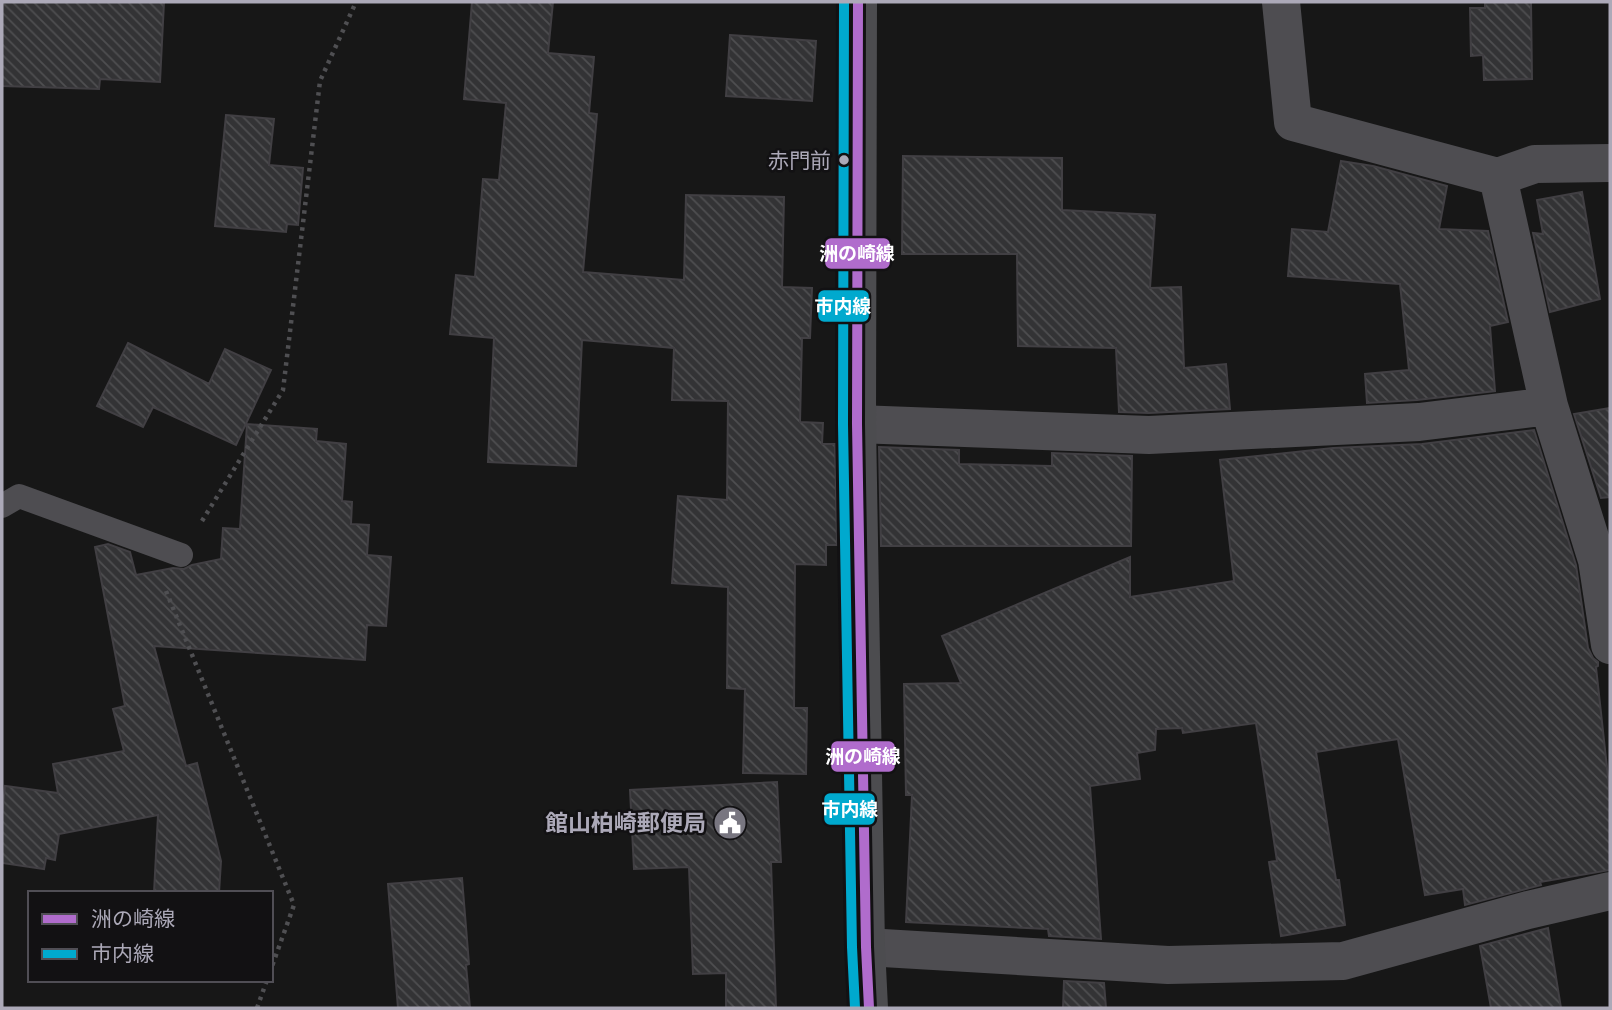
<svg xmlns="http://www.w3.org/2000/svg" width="1612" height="1010" font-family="'Open Sans','Noto Sans JP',sans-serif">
	<defs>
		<pattern id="building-back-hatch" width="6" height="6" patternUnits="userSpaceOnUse" patternTransform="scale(1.75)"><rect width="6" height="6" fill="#333335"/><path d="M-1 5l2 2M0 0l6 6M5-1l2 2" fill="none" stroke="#4e4e50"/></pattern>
	</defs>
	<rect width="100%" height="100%" fill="#171717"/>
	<path fill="url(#building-back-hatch)" stroke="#413f43" stroke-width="2" d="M2 2H164L160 82 100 79 99 89 2 86Z
		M472 2H553L548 53 594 57 589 113 597 114 583 272 684 280 686 195 784 197 782 287 812 288 810 338H802L800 422 823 423 822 444H835L837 545H826V565L795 564 794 708H807L806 774 743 773 745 689 727 688 728 587 672 583 678 496 727 500 728 401 672 400 674 348 582 340 576 466 488 462 494 338 450 334 456 275 475 277 483 179 499 180 506 103 464 99Z
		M1485 2H1531L1532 79 1484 80 1483 55 1471 56 1470 8H1485Z
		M730 35 816 41 812 101 726 96Z
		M226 115 274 119 269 165 303 168 298 225 287 224 286 232 215 226Z
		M903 156 1062 158V210L1155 215 1150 288 1181 287 1184 368 1226 364 1230 409 1149 413 1119 412 1116 348 1018 346 1017 254H902Z
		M1341 161 1373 166 1447 186 1439 229 1488 231 1508 322 1490 326 1495 391 1417 400 1367 403 1365 374 1409 370 1400 284 1288 276 1292 229 1328 232Z
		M1582 192 1600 299 1550 312 1533 233 1543 234 1537 200Z
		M128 343 209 384 225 349 271 370 236 445 153 407 143 427 97 406Z
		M1610 408V497L1601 498 1574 414Z
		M247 424 317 429 316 441 346 444 342 501 352 502 351 524 369 525 367 555 391 557 386 626 367 625 365 660 154 646 186 766 197 763 221 861 219 893H154L158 815 59 834 55 860 46 858 44 869 2 863V815L5 786 58 793 53 764 124 751 113 709 125 706 95 547 108 544 130 552 136 575 173 568 184 569 192 565 221 559 223 528 240 529Z
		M1534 430 1576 565 1588 648 1593 658 1598 662V666L1596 667 1610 795V870L1540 882 1541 885 1465 905 1463 889 1425 895 1398 739 1316 752 1336 880H1339L1345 925 1281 936 1269 862 1277 861 1256 723 1183 733 1182 728 1156 729 1155 750 1137 753 1140 779 1090 786 1101 939 1049 936 1048 929 906 922 912 795H906L904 684 961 683 942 636 1130 557V597L1234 581 1220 460 1333 448 1422 444Z
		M879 447 959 450V464L1052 466V453L1132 456 1131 546H881Z
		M777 782 781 862H771L776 1008H726V973L693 974 689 867 634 869 630 790Z
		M462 878 469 964 466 965 470 1008H398L388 884Z
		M1548 928 1561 1008H1491L1480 946Z
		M1064 981 1104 983 1106 1008H1063Z"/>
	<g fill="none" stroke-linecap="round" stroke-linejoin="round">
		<path stroke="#4f4f52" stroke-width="4.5" stroke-dasharray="3.5 5" stroke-linecap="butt" d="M202 521 283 390 320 81 356 2
			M166 591 294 905 271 969
			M257 1008 267 980"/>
		<path stroke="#4e4d51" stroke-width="24" d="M2 506 19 496 181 555"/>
		<path stroke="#4e4d51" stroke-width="38" d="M1281 2 1293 122 1498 177 1535 164 1610 163
			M1498 177 1549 406 1597 560 1610 645
			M857 424 1149 435 1419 422 1549 406
			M866 947 1168 965 1343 961 1528 910 1610 891"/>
		<path stroke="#4c4c4f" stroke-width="38" d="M858 2 857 424 866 947 869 1008"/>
		<defs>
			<path id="bus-1" d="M858 2 857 424 866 947 869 1008"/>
			<path id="bus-2" d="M844 2 843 424 852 947 855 1008"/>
		</defs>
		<use href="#bus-1" stroke="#121113" stroke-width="16"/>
		<use href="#bus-2" stroke="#121113" stroke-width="16"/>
		<use href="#bus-1" stroke="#b06ccc" stroke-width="10"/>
		<use href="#bus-2" stroke="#00a9ce" stroke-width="10"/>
	</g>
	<defs>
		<symbol id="civic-disc" viewBox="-11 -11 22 22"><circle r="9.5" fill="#787680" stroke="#121113"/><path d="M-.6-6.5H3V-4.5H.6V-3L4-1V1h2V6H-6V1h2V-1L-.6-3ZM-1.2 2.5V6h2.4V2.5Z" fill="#fff"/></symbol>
	</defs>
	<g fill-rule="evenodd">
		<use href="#civic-disc" x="711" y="804" width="38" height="38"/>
	</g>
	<circle fill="#aca9b8" stroke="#121113" stroke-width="2.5" cx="844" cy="160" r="6"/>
	<g text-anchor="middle" stroke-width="5" stroke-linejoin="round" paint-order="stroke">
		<g font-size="21" fill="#aca9b8" stroke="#121113" text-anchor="end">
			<text x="831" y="168">赤門前</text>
		</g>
		<g font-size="23" font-weight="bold" fill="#aca9b8" stroke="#121113" text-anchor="end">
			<text x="706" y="831">館山柏崎郵便局</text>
		</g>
	</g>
	<g stroke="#121113" stroke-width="2.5">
		<rect x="824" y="237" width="67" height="33" rx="7" fill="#b06ccc"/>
		<rect x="817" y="289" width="53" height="34" rx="7" fill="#00a9ce"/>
		<rect x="830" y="740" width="66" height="33" rx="7" fill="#b06ccc"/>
		<rect x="823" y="792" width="53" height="34" rx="7" fill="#00a9ce"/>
	</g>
	<g font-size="19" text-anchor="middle" font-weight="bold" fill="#fff">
		<text x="857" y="260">洲の崎線</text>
		<text x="843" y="313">市内線</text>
		<text x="863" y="763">洲の崎線</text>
		<text x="850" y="816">市内線</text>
	</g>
	<rect width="1612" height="1010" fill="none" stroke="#aca9b8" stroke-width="7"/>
	<rect x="28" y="891" width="245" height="91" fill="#121113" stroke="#504e55" stroke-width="2"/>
	<rect x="42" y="914" width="35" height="10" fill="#b06ccc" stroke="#504e55" stroke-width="2"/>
	<text x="91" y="926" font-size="21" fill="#aca9b8">洲の崎線</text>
	<rect x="42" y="949" width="35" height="10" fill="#00a9ce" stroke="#504e55" stroke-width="2"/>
	<text x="91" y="961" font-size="21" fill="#aca9b8">市内線</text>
</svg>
